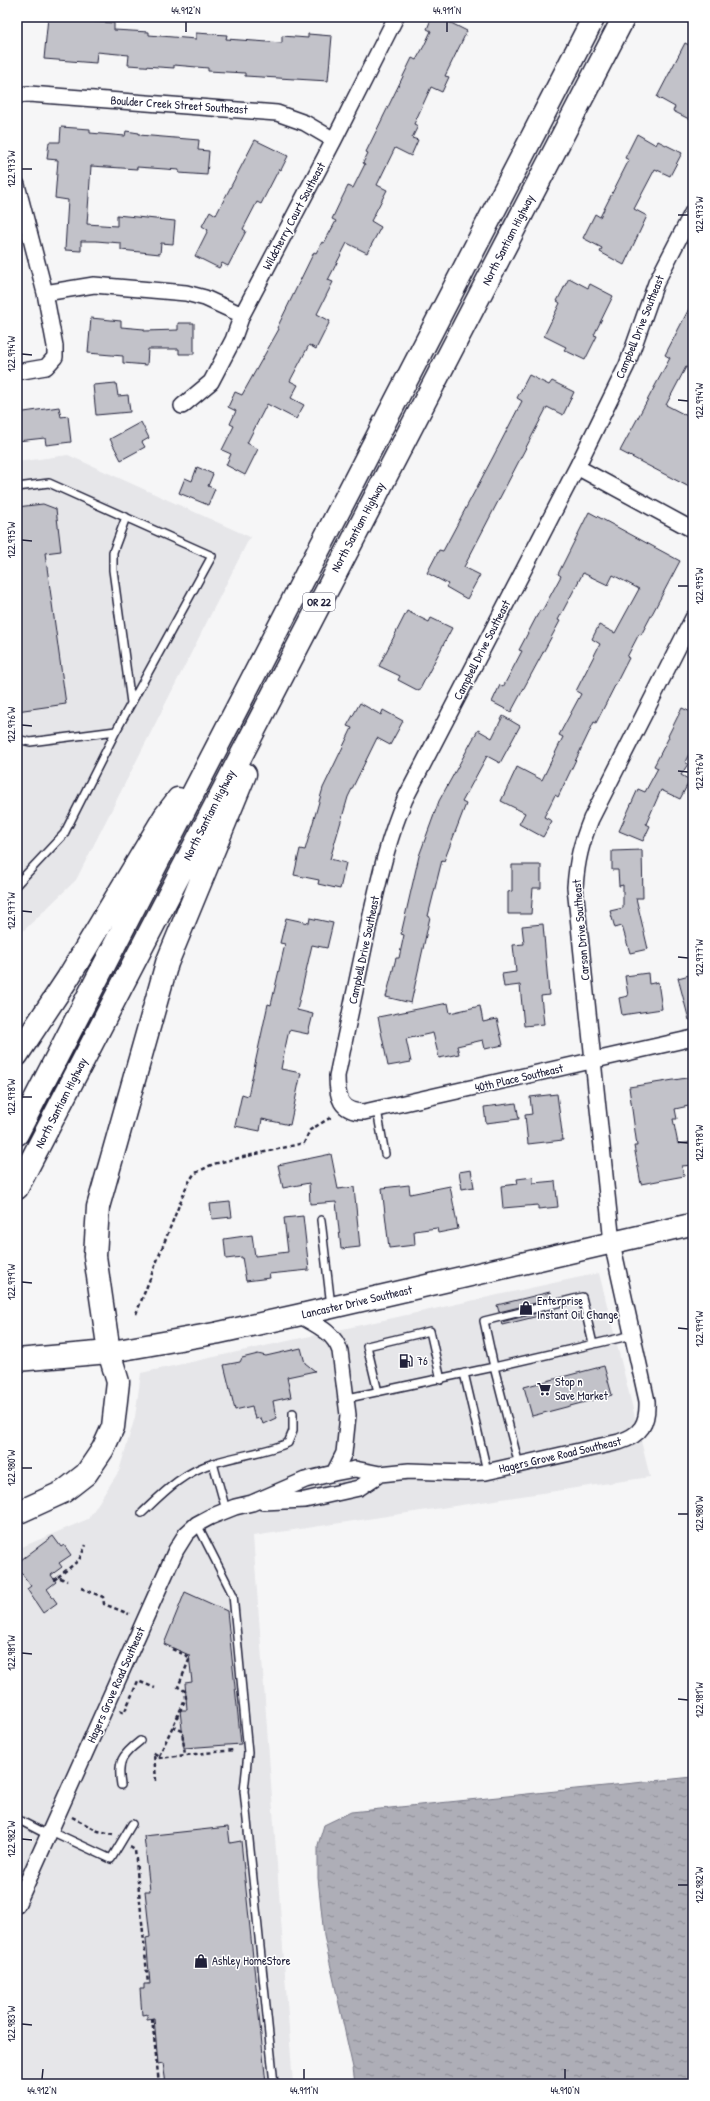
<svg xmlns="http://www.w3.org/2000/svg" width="710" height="2101" font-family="'Patrick Hand',sans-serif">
	<defs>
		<pattern id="water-ripples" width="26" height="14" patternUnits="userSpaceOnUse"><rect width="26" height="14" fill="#aeaeb7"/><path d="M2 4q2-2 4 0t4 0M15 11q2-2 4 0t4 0" fill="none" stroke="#8d8d96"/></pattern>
	</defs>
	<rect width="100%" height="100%" fill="#f6f6f7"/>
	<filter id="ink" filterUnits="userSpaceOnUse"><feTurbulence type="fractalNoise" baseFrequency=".025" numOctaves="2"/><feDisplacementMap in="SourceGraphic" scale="8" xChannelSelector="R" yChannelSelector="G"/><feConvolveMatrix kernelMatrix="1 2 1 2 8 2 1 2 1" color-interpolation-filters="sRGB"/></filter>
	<g filter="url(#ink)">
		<path fill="#e6e6e9" d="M68 455 250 537 76 880 17 937V462Z
			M599 1273 650 1477 253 1536 293 2084H17V1549L88 1519 119 1471 135 1417 141 1373Z"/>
		<path fill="url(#water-ripples)" stroke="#767685" d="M693 1777V2084H355L353 2068 324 1936 318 1878V1845L324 1825 351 1812Z"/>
		<path fill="#c2c2c9" stroke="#22223b" d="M48 17H71V20L114 23V30L149 32V35L196 39V33L227 35 226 39 282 43V36L308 38V34L332 36 328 81 245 76V73L208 71V68L174 65V68L128 65 129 55 97 52 96 63 44 59Z
			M432 17H452L449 22 467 31 445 76 449 77 442 92 431 87 414 124 418 126 412 138 418 140 411 156 395 148 377 185 387 190 371 221 381 227 367 253 347 243 328 280 333 282 317 314 330 321 316 349 309 345 290 381 298 385 291 398 304 405 296 419 267 404 247 443 258 449 245 475 226 465 231 454 222 450 234 426 230 424 236 411 228 407 235 392 242 395 279 329 277 328 314 252 316 253 322 242 324 243 336 221 332 219 341 200 348 186 353 188 365 164 363 163 368 153 366 152 412 58 416 60 424 46 431 31 427 29Z
			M685 43 693 47V121L673 111 675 107 657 97Z
			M61 127 90 129V133L125 136 126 131 139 133V135L199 140 198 150 209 151 207 175 179 173V170L137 167V169L91 166 87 224 117 226V215L175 221 173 244 161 243 160 254 121 250V243L96 241H81V251L65 250 68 200 55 198 58 160 47 159 49 142H60Z
			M637 134 656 145 658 141 682 153 670 176 655 169 634 209 647 216 624 265 600 252 602 248 583 238 595 214 600 217 629 160 625 158Z
			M255 140 288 156 281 170 279 169 261 204 257 202 243 229 246 231 228 266 222 263 219 268 195 256 208 230 202 226 210 211 216 215Z
			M569 278 588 288 590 284 613 296 594 335 597 336 585 360 564 350 566 347 544 336 560 303 557 301Z
			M693 301V370L686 367 666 405 693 419V489L620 451 670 358 665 355Z
			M91 318 121 321V327L144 329V331L178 330V323H194V354H179V349H148L147 365 123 363V356L88 353Z
			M529 375 549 385 552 381 574 392 563 415 547 407 464 567 480 575 467 599 446 587 448 584 427 573 439 550 443 551 493 457 522 401 517 398Z
			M116 383 118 396 128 395 130 412 96 415 93 385Z
			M59 407 61 417 68 416 71 442 46 445 45 438 17 441V413Z
			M141 422 149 438 142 442 145 447 121 460 110 439Z
			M197 467 213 474 208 486 215 489 208 505 179 493 185 478 192 481Z
			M43 504 56 509 61 551 45 553 66 704 17 711V507Z
			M589 512 680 561 641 635 639 634 627 657 629 658 596 723 594 722 558 797 555 795 544 817 552 821 543 837 519 824 525 813 501 801 517 767 542 780 563 737 559 735 581 694 576 691 600 644 592 639 599 625 615 633 639 589 613 575 608 585 583 573 558 620 560 621 511 712 492 702 500 685 503 687 522 651 519 650 540 610 542 611 561 576 558 574Z
			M407 611 429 622 431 618 452 628 419 691 398 680 400 676 379 666Z
			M360 703 381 715 383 710 403 721 390 745 377 738 348 797 330 859 346 863 340 889 318 884 319 880 294 875 300 849 305 850 323 788 352 728 347 726Z
			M682 708 693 713V746L685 762 688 764 681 775 690 780 680 799 661 790 646 824 650 826 643 841 619 831 638 789 645 792 658 768 654 766 669 737 668 736Z
			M503 716 520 726 500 763 487 756 462 802 466 804 444 861 442 860 428 916 430 917 411 1003 386 997 396 958H399L404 935 401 934 419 856 439 801 478 730 492 738Z
			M642 850 643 898H636L648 949 630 953 622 926 615 928 610 911 623 908V885L619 886 618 870H612V851Z
			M512 865H541V888H533L531 914H508V892L512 891Z
			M286 918 309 923 310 918 333 923 327 948 312 945 297 1010 313 1014 308 1034 289 1030 284 1053 281 1069 301 1073 290 1125 262 1119 260 1131 235 1126 242 1094 248 1096 268 1004 271 1005 285 944 280 943Z
			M543 924 549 995 541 996 544 1024 524 1026 520 985 504 987 502 974 516 972 513 945 524 944 522 926Z
			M648 973 649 984 658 982 662 1009 622 1015 619 998 628 996 625 976Z
			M693 974V1019L689 1020 678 978Z
			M448 1003 450 1013 480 1006 483 1022 497 1019 503 1045 485 1049 483 1040 457 1046 459 1054 439 1058 433 1033 406 1039 411 1062 388 1066 378 1017Z
			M693 1077V1105L675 1109 677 1119H673L678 1144 693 1142V1165L682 1166 684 1176 641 1184 634 1146H637L629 1087Z
			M557 1094 563 1140 528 1144 525 1115 532 1114 530 1097Z
			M516 1103 519 1119 486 1123 484 1107Z
			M331 1154 338 1189 354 1187 360 1247 341 1249 336 1202 310 1204 309 1183 283 1188 278 1165Z
			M471 1170 474 1187 462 1189 459 1172Z
			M533 1177V1183L555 1181 558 1207 538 1209V1205L503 1208 501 1186 518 1184 517 1179Z
			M409 1185 410 1194 450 1186 458 1229 438 1233 437 1228 414 1231 415 1245 389 1248 382 1188Z
			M230 1202 232 1217 212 1219 210 1204Z
			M303 1216 309 1270 269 1274 270 1278 246 1281 242 1257 226 1259 224 1239 252 1235 255 1256 288 1252 284 1218Z
			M550 1292 552 1299 499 1312 497 1305Z
			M554 1309 555 1312 502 1325 501 1322Z
			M301 1348 305 1363 315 1371 287 1377 291 1397 273 1401 276 1418 263 1424 261 1418 255 1419 252 1406 235 1410 224 1365 240 1362 242 1358 258 1354 266 1356Z
			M604 1366 612 1395 532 1416 524 1387Z
			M53 1536 61 1547 64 1545 71 1555 59 1563 62 1567 51 1575 56 1582 47 1589 57 1603 43 1613 27 1589 31 1586 17 1567V1563Z
			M185 1592 227 1611 241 1744 184 1748 180 1710H187L185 1683 192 1682 189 1655 164 1644Z
			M228 1827 230 1843 241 1841 266 2084H166L163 2063 158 2064 154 2018 147 2019V2014L142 2015 140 1989H144V1984H150L146 1938 150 1937 145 1891H150L144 1836Z"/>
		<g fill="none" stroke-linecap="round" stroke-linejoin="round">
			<defs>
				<path id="lane" d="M17 487 49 483 212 556 116 731 64 834 17 884
					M126 517 113 552V570L131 703
					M17 739 30 742 116 731
					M377 1110 385 1154
					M321 1220 331 1306
					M464 1373 487 1471
					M378 1392 367 1346 430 1331 441 1380
					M348 1398 494 1367 484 1321 582 1297 593 1344
					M213 1463 226 1510
					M519 1465 494 1367 633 1335
					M142 1513C164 1492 183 1472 214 1463 239 1455 264 1453 288 1443L293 1431V1413
					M197 1524 233 1595 248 1753 244 1791 274 2084
					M121 1785C117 1761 122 1755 140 1741
					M17 1819 48 1835
					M51 1831 111 1859 132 1824"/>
				<path id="street" d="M17 95 29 94 277 113 305 123 334 140
					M17 185 45 293 55 346V357L46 367 17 372
					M693 211 656 283 627 365 577 467 405 799C387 841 379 880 369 924 358 975 348 1026 337 1076 337 1097 340 1112 364 1112L693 1038
					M45 293 94 285 186 293 205 298 242 315
					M182 406 211 382 233 340 242 315 334 140 396 17
					M577 467 693 530
					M299 1315C316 1325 334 1332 340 1351L348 1415 344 1453 334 1473
					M263 1502 305 1500 359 1488 380 1474
					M17 1905 176 1550 186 1534 197 1524 210 1517 235 1507 252 1503 305 1480 334 1473 355 1469 380 1474 409 1471 465 1473 486 1472 619 1442C641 1435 648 1424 647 1401L612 1243 575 887C577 860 581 844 591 819L693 618"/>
				<path id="secondary" d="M109 1352 217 1333 299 1315 693 1224"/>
				<path id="primary" d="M17 1360 109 1352"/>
				<path id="highway" d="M17 1055 68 978 165 816 178 799
					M17 1134 594 17
					M17 1188 624 17
					M17 1513 63 1492 86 1474 103 1449 113 1427 118 1382 109 1352 95 1256 98 1207 167 963 245 774"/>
			</defs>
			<use href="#lane" stroke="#22223b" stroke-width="10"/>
			<use href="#street" stroke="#22223b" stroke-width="18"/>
			<use href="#secondary" stroke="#22223b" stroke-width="24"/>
			<use href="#primary" stroke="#22223b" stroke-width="25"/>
			<use href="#highway" stroke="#22223b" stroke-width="25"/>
			<path stroke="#22223b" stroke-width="2.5" stroke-dasharray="4 3" stroke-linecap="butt" d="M136 1314 187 1185 194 1174 213 1164 304 1143 310 1130 333 1116
				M58 1577 79 1560 86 1545
				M54 1580 58 1577 67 1581
				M81 1588 103 1597 104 1604 129 1614
				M172 1649 189 1657V1660L178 1687 185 1691 186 1698 158 1758 234 1750
				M120 1711 124 1713 138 1681 155 1688
				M173 1726 182 1731 185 1755
				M156 1781 154 1753 159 1756
				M72 1817 98 1831 113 1834
				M130 1847 135 1850 148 1984
				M152 2018 159 2084"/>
			<use href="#lane" stroke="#fff" stroke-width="7"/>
			<use href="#street" stroke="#fff" stroke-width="15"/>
			<use href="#secondary" stroke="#fff" stroke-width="21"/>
			<use href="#primary" stroke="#fff" stroke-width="22"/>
			<use href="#highway" stroke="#fff" stroke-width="22"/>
		</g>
	</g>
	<path fill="none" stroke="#22223b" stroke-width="1.5" d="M186 32V22M447 32V22M22 169H32M678 215H688M22 354 32 355M678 400 688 401M22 540 32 541M678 586H688M22 725 32 726M678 771 688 772M22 911 32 912M678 957 688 958M22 1097H32M678 1142 688 1143M22 1282 32 1283M678 1328 688 1329M22 1468H32M678 1514H688M22 1653 32 1654M678 1699 688 1700M22 1839 32 1840M678 1885H688M22 2024 32 2025M42 2079 43 2069M304 2079V2069M565 2079V2069"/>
	<defs>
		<symbol id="shop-bare" viewBox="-9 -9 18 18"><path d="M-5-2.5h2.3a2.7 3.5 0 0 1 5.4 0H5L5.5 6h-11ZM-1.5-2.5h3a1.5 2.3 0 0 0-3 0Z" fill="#22223b" stroke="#fff" stroke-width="2.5" paint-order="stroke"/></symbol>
		<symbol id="fuel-bare" viewBox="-9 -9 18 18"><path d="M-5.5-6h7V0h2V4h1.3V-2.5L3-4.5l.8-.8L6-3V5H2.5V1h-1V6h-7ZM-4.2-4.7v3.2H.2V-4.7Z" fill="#22223b" stroke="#fff" stroke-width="2.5" paint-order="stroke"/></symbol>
		<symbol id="supermarket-bare" viewBox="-9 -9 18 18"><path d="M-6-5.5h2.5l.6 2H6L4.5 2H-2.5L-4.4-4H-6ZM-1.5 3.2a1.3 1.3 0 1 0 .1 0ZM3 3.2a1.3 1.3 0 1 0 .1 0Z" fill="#22223b" stroke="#fff" stroke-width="2.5" paint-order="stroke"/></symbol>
	</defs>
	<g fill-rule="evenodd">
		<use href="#shop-bare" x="516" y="1298" width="20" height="20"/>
		<use href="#fuel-bare" x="396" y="1351" width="20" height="20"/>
		<use href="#supermarket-bare" x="534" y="1379" width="20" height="20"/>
		<use href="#shop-bare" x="191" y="1951" width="20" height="20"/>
	</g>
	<g text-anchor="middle" stroke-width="3" stroke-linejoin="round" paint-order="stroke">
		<rect fill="#fff" stroke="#646476" stroke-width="1" x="303" y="593" width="32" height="18" rx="3"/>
		<g font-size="11" font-weight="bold" fill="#22223b">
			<text x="319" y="606">OR 22</text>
		</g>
		<g font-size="12" fill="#22223b" stroke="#fff">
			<text transform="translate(179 105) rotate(4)" y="4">Boulder Creek Street Southeast</text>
			<text transform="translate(294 216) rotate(-62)" y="4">Wildcherry Court Southeast</text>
			<text transform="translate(508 240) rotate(-63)" y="4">North Santiam Highway</text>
			<text transform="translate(640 327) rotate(-68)" y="4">Campbell Drive Southeast</text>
			<text transform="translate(358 527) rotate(-62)" y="4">North Santiam Highway</text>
			<text transform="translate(482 650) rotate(-63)" y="4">Campbell Drive Southeast</text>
			<text transform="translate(209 815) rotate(-63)" y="4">North Santiam Highway</text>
			<text transform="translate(581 930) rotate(-95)" y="4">Carson Drive Southeast</text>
			<text transform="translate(364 950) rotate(-78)" y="4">Campbell Drive Southeast</text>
			<text transform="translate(519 1078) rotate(-13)" y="4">40th Place Southeast</text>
			<text transform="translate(61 1103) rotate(-63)" y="4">North Santiam Highway</text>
			<text transform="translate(357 1302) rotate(-13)" y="4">Lancaster Drive Southeast</text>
			<text transform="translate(560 1455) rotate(-13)" y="4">Hagers Grove Road Southeast</text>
			<text transform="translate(116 1685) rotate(-66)" y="4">Hagers Grove Road Southeast</text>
		</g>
		<g font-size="12" fill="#22223b" stroke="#fff" text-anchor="start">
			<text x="537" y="1305">Enterprise<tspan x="537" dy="14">Instant Oil Change</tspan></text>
			<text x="417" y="1365">76</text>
			<text x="555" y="1386">Stop n<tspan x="555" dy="14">Save Market</tspan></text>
			<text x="212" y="1965">Ashley HomeStore</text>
		</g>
	</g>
	<rect width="710" height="2101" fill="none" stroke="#fff" stroke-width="44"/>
	<rect x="22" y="22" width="666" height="2057" fill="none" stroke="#22223b" stroke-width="1.5"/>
	<g font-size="10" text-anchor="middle" fill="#22223b">
		<text x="186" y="14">44.912°N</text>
		<text x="447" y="14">44.911°N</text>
		<text transform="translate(11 169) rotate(-90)" y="4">122.973°W</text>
		<text transform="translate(699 215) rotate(-90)" y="4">122.973°W</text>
		<text transform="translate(11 354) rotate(-90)" y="4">122.974°W</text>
		<text transform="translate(699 401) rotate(-90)" y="4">122.974°W</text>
		<text transform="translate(11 540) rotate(-90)" y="4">122.975°W</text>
		<text transform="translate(699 586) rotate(-90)" y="4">122.975°W</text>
		<text transform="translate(11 725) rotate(-90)" y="4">122.976°W</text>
		<text transform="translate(699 772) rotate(-90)" y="4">122.976°W</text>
		<text transform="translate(11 911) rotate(-90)" y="4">122.977°W</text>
		<text transform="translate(699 958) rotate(-90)" y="4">122.977°W</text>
		<text transform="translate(11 1097) rotate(-90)" y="4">122.978°W</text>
		<text transform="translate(699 1143) rotate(-90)" y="4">122.978°W</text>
		<text transform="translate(11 1282) rotate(-90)" y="4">122.979°W</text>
		<text transform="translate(699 1329) rotate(-90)" y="4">122.979°W</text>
		<text transform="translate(11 1468) rotate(-90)" y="4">122.980°W</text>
		<text transform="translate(699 1514) rotate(-90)" y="4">122.980°W</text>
		<text transform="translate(11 1653) rotate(-90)" y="4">122.981°W</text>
		<text transform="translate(699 1700) rotate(-90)" y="4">122.981°W</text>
		<text transform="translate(11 1839) rotate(-90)" y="4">122.982°W</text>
		<text transform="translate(699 1885) rotate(-90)" y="4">122.982°W</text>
		<text transform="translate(11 2024) rotate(-90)" y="4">122.983°W</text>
		<text x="42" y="2094">44.912°N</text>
		<text x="304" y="2094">44.911°N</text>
		<text x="565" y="2094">44.910°N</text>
	</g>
</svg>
